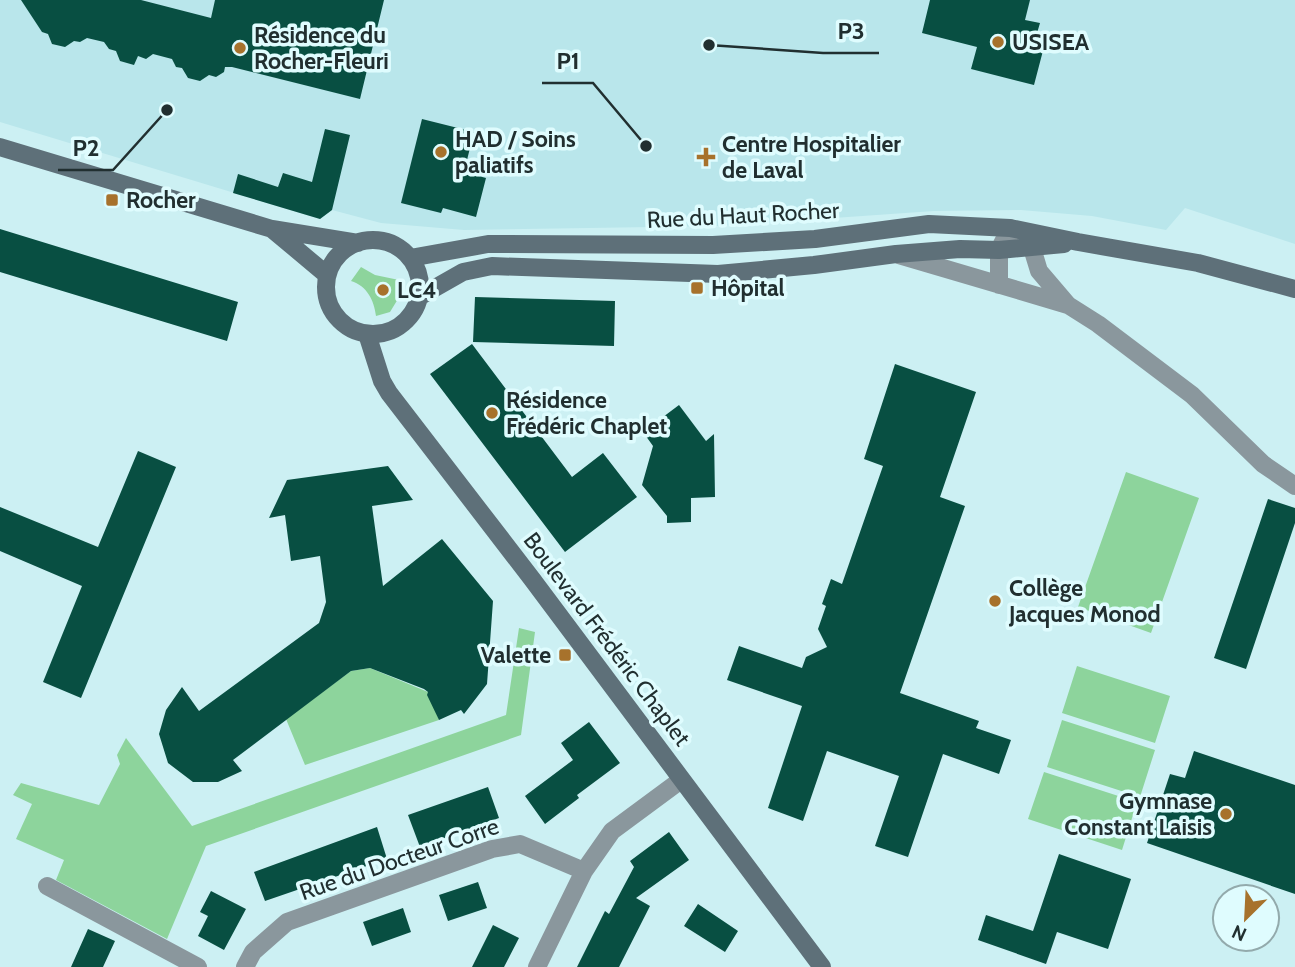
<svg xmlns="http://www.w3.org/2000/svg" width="1295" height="967" font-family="Cabin,sans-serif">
	<rect width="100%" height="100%" fill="#ccf0f3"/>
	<path fill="#b9e6eb" d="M0 0H1295V244L1185 208 1166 230 1092 216 1021 210 934 211 717 226 464 230 381 223 332 210 320 219 0 122Z"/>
	<path fill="#8dd49c" d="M361 267 375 275 399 280 401 294 390 312 376 316C374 300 367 286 351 281Z
		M1126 472 1199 498 1151 633 1078 607Z
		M519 628 535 632 521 735 206 846 167 939 56 880 64 860 16 839 32 804 13 795 21 783 99 805 120 764 117 755 126 738 192 826 506 715Z
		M1077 666 1170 696 1155 743 1062 713Z
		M370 668 428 692 439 720 305 765 286 719 351 671Z
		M1062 720 1155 750 1140 797 1047 767Z
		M1044 772 1137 802 1122 850 1028 819Z"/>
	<path fill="#084f42" d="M21 0H141L211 18 215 0H384L360 99 232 67H225L224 72 216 77 209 75 200 81 188 78 182 68 176 67 172 59 153 54 146 59 138 56 134 65 120 61 116 51 109 49 104 42 87 38 80 42 74 41 65 47 52 44 48 34 42 32Z
		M930 0H1030L1025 20 1040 23 1035 40 1045 43 1034 85 971 69 977 47 922 33Z
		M422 119 474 132 464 172 486 178 476 217 443 208 441 213 401 203Z
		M325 129 350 135 332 210 320 219 233 193 238 174 278 187 283 173 312 182Z
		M0 229 238 302 227 341 0 272Z
		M475 297 615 301 614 346 473 342Z
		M472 344 572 477 603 453 637 497 565 552 430 374Z
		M895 364 976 392 940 497 965 506 900 693 979 721 976 728 1011 740 999 774 943 754 908 857 875 846 899 776 827 751 803 821 768 808 802 706 727 680 739 646 802 668 806 657 827 647 818 629 826 606 822 604 831 579 842 584 883 466 864 459Z
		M679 405 706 441 714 434 715 497 691 498V522L667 523V516L642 485 653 446 643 432Z
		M138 451 176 467 81 698 43 682 82 586 0 551V507L98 547Z
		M388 466 413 500 372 506 383 586 442 539 493 601 487 684 464 714 461 710 439 720 427 695 428 692 424 689 370 668 351 671 233 760 242 771 218 782H193L168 763 159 734 166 710 182 687 199 711 319 623 326 602 320 556 291 561 285 515 269 518 287 480Z
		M1268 499 1295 508V523L1246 669 1214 658Z
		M589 722 620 763 577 795 579 798 545 824 525 796 573 760 561 743Z
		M1194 751 1295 785V894L1147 843 1170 774 1185 778Z
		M488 787 499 818 420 847 408 815Z
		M377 827 387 859 265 901 254 872Z
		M669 832 689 860 636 898 650 906 619 967H577L605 911 609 914 634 867 630 861Z
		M1059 854 1131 879 1108 949 1057 932 1046 964 978 940 986 915 1033 931Z
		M478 882 487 908 448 921 439 895Z
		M211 891 246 909 224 950 198 936 208 916 200 912Z
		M698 904 738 931 725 952 684 926Z
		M403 908 411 932 372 946 363 922Z
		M493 925 519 938 504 967H472Z
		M88 929 115 941 103 967H71Z"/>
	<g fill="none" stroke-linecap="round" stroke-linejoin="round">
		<path stroke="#8a979d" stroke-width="18" d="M899 255 1068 305 1098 324 1192 395 1263 464 1295 486
			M999 285V250L1010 228 1032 248 1039 271 1068 305
			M47 886 198 967
			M245 967 253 952 287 922 492 849 520 844 584 871
			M537 967 584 871 612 831 681 780"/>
		<path stroke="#5e7079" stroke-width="18" d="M0 147 272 229 358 243
			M272 229 327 275
			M326 287a47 47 0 1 1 94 0a47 47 0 1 1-94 0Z
			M410 258 488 244 713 245 815 239 929 224 1010 228 1078 242 1198 263 1295 289
			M419 297 463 272 492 266 718 274 814 265 896 254 960 249 999 250 1064 244
			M367 334 382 381 389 393 532 579 822 967"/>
	</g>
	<g fill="#a7722c" stroke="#dffcfe" stroke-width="2.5">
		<circle cx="998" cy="42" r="7"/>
		<circle cx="240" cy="48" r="7"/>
		<circle cx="441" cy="152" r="7"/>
		<path d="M702.5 146.5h7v7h7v7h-7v7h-7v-7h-7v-7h7z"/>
		<rect x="105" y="193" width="14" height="14" rx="3.5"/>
		<rect x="690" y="281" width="14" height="14" rx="3.5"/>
		<circle cx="383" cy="290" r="7"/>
		<circle cx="492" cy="413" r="7"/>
		<circle cx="995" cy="601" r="7"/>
		<rect x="558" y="648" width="14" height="14" rx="3.5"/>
		<circle cx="1226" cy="814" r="7"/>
	</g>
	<g text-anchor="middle" stroke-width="7" stroke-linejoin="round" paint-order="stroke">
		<g font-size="23" font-weight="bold" fill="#212f30" stroke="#dffcfe" text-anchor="start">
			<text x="254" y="43">Résidence du<tspan x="254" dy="26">Rocher-Fleuri</tspan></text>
			<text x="1012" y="50">USISEA</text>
			<text x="455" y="147">HAD / Soins<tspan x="455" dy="26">paliatifs</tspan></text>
			<text x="722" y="152">Centre Hospitalier<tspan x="722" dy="26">de Laval</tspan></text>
			<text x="126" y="208">Rocher</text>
			<text x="711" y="296">Hôpital</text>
			<text x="397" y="298">LC4</text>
			<text x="506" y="408">Résidence<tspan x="506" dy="26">Frédéric Chaplet</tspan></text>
			<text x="1009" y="596">Collège<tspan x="1009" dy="26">Jacques Monod</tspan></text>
			<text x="551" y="663" text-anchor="end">Valette</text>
			<text x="1212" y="809" text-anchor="end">Gymnase<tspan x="1212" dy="26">Constant Laisis</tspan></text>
		</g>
		<g font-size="23" fill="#212f30" stroke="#dffcfe">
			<text transform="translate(743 215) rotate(-3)" y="8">Rue du Haut Rocher</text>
			<text transform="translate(607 639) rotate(53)" y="8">Boulevard Frédéric Chaplet</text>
			<text transform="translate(399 859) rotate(-19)" y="8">Rue du Docteur Corre</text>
		</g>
	</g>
	<path fill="none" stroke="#212f30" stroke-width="2.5" d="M709 45L823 53H879M646 146L593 83H542M167 110L113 170H58"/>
	<g fill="#212f30" stroke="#dffcfe" stroke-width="2.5">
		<circle cx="709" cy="45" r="7"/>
		<circle cx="646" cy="146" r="7"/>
		<circle cx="167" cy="110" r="7"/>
	</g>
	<g font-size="24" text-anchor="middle" font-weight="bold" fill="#212f30" stroke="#dffcfe" stroke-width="7" stroke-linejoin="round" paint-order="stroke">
		<text x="851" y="39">P3</text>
		<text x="568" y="69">P1</text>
		<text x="86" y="156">P2</text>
	</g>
	<g transform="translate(1246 918) rotate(204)"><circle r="33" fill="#dffcfe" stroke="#93aaac" stroke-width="2"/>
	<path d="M0-5L12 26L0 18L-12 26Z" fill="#a7722c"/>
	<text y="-10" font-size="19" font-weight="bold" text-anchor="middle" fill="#212f30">N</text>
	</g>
</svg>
